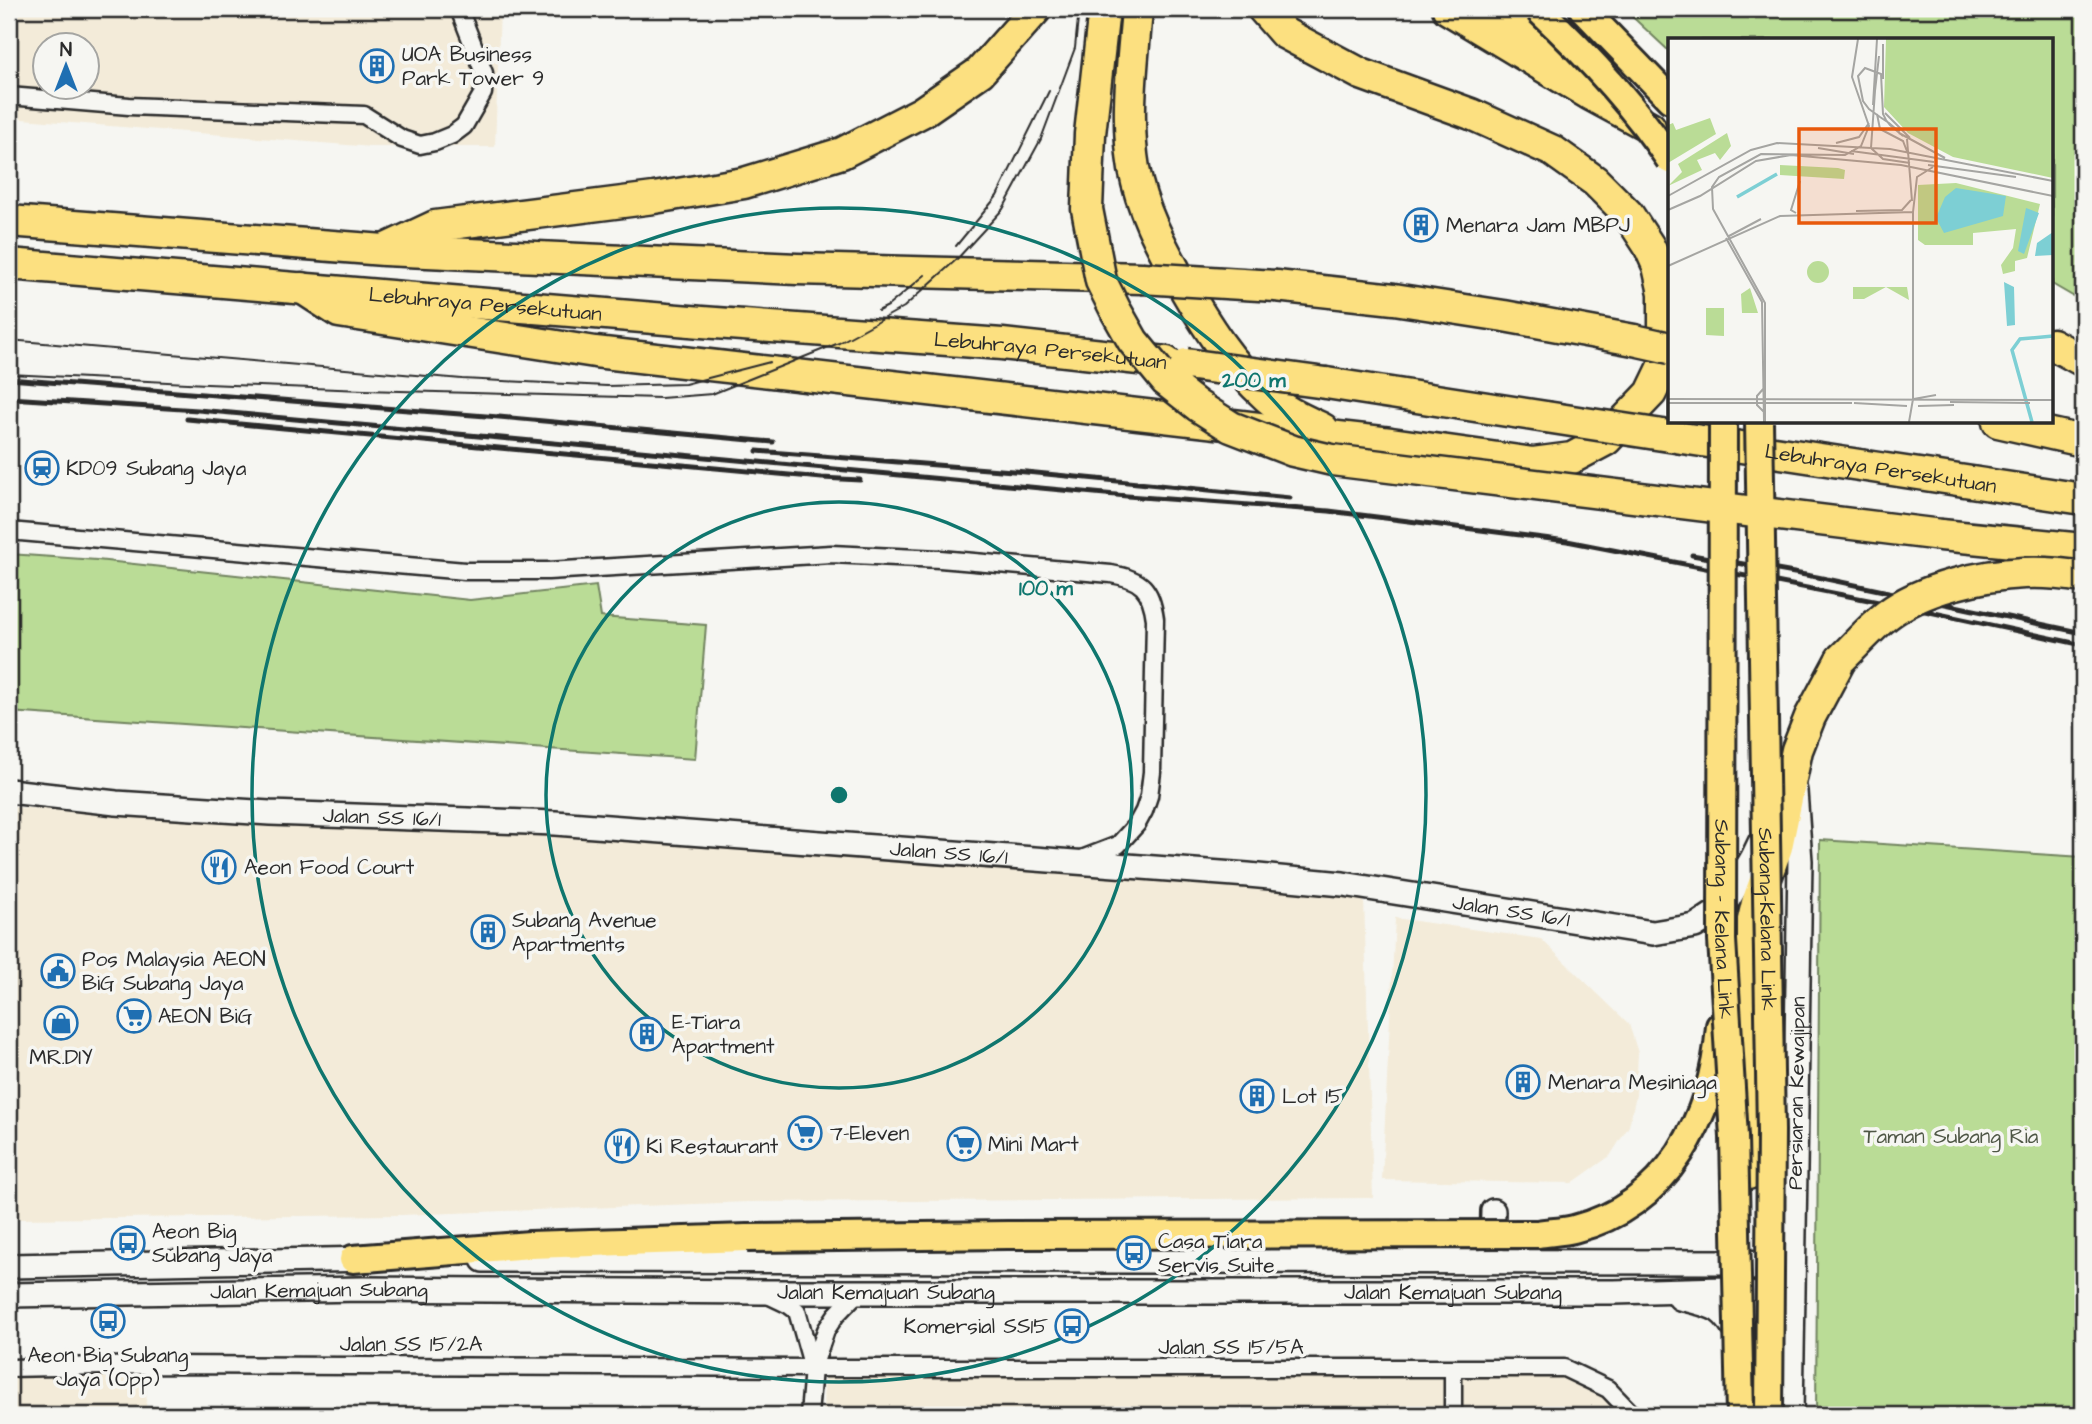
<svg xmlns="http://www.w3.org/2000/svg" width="2092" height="1424" font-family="'Architects Daughter',sans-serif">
	<rect width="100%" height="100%" fill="#f6f6f2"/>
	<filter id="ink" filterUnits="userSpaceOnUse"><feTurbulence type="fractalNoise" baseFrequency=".0143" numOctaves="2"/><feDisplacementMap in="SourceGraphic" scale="14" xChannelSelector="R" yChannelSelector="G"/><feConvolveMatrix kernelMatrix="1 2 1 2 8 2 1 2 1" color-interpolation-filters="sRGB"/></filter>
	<g filter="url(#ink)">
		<path fill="#f3ebd9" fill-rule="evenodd" d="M9 9H500L495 147H372L9 118ZM46 46H88V88H46Z
			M13 807 313 826 663 841 1319 892 1364 898 1373 1198 748 1202 401 1215 9 1219V808Z
			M1395 918 1541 939 1629 1024 1638 1053 1636 1095 1629 1126 1610 1156 1572 1183 1382 1180Z
			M147 1370 146 1415H9V1374Z
			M1564 1374 1604 1394 1625 1415H823L824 1376Z"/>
		<path fill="#badc96" stroke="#728460" stroke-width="2" d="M1624 9H2083V302L2052 284V40H1670V52Z
			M9 554 97 560 470 600 596 586 601 617 706 625 695 759 9 712Z
			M1820 840 2083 857V1415H1816Z"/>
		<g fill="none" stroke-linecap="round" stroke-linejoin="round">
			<defs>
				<path id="street" d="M9 96 129 106 364 115 402 139 420 145 435 142 452 135 464 126 483 93 484 73 459 9
					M9 531 465 571H548L831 554 940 559 1111 574C1142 579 1151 589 1155 619L1152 772 1149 796 1144 811 1137 824 1118 845 1079 860
					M768 1295 789 1305 797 1311 813 1368
					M9 1368 151 1365 813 1368H1564L1608 1389 1633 1415
					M1453 1369V1415
					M809 1415 813 1368 826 1330 836 1315 859 1291"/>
				<g id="secondary">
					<path id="s1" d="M9 791 116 803 270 813 555 823 1248 875 1343 884 1653 933 1695 926 1724 907 1753 857 1766 830"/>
					<path d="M1492 1250 1493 1211"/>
					<path d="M483 1260 1750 1262C1774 1276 1782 1304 1792 1329"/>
					<path d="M9 1266 372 1259"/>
					<path id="s2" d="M9 1295 364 1289 762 1292H1614L1723 1289 1734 1287 1746 1269"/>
					<path d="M1680 1298C1714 1306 1723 1306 1740 1339"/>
					<path id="s3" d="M1791 1415 1800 861 1795 791"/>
				</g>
				<path id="primary" d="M1583 9 1670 99
					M1537 1234C1549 1232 1562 1232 1574 1229 1669 1205 1713 1117 1720 1026
					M353 1259 530 1245 747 1238"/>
				<g id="highway">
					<path d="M1137 9C1133 62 1125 115 1134 169 1142 211 1161 245 1181 282 1205 324 1230 364 1267 397 1283 411 1304 420 1323 429"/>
					<path d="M1448 9 1589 94 1650 127"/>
					<path d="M1495 9 1531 32 1565 68"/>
					<path d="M9 221 384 250 797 269 1142 278"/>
					<path d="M388 248 435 226 654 198 744 183 842 153 922 112 980 72 1036 9"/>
					<path id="s4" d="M9 264 702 322 1002 344 1166 362"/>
					<path d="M1276 286 1394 299 1504 316 1634 340"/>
					<path d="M302 288 339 312 595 352 1391 443 1533 463 1572 458 1606 440 1651 393 1664 366V293L1658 266 1649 246 1628 214 1595 181 1553 151 1471 114 1361 74 1284 33 1263 9"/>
					<path d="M2052 344 2083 361"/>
					<path d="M1326 383 1546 417"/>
					<path d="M1998 422 2083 441"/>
					<path id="s5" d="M1682 438 2083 499"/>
					<path d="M1941 535 2083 549"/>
					<path d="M1748 1174 1746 950 1757 903 1777 847 1797 750 1810 717 1841 659"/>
				</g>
			</defs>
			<use href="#street" stroke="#2b2b2b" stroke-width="21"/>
			<use href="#secondary" stroke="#2b2b2b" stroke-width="28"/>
			<use href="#primary" stroke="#2b2b2b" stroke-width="32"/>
			<use href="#highway" stroke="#2b2b2b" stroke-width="35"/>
			<use href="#street" stroke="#f6f6f2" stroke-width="16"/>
			<use href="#secondary" stroke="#f6f6f2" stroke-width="23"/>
			<use href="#primary" stroke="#fce080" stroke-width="26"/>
			<use href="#highway" stroke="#fce080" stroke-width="30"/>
			<path stroke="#2b2b2b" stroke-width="2" d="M956 246 997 196 1049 91
				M878 311 888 306 925 275
				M9 340 462 379 607 386 685 384 770 362
				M9 374 207 384 364 390 661 398 712 394 839 343 904 307 957 259 1003 209 1041 139 1075 48 1079 9"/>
			<path stroke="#2b2b2b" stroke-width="5" d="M9 379 499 417 773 442
				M9 398 198 410 1127 496 1329 511 1567 541 1925 611 2083 645
				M187 419 822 478 860 480
				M757 451 1026 472 1290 498
				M1692 555 1817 577 2083 633"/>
			<defs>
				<g id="primary-bridge">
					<path d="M1538 9C1587 55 1633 104 1670 160"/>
					<path id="s6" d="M1723 422 1722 940 1734 1137 1740 1415"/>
					<path id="s7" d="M1759 422 1771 1131 1769 1415"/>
					<path d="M747 1238 1007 1235 1537 1234"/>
				</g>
				<path id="highway-bridge" d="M1104 9 1090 134 1087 209 1101 281 1116 311 1133 341 1166 381 1198 406 1231 427 1293 451 1332 460 1941 535
					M1142 278 1276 286
					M1634 340 1670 348
					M1186 364 1326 383
					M1546 417 1682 438
					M1841 659C1856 645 1871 627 1887 615 1922 588 1982 575 2024 573 2044 572 2064 574 2083 577"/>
			</defs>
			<use href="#primary-bridge" stroke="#2b2b2b" stroke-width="32" stroke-linecap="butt"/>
			<use href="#highway-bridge" stroke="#2b2b2b" stroke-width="35" stroke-linecap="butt"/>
			<use href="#primary-bridge" stroke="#fce080" stroke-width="26"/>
			<use href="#highway-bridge" stroke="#fce080" stroke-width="30"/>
		</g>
	</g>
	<g fill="none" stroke="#0f766e" stroke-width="3.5">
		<circle cx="839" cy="795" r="293"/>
		<circle cx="839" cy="795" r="587"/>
	</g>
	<defs>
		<symbol id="building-ring" viewBox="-11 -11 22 22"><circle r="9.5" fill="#f6f6f2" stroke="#1f6fb2" stroke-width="1.5"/><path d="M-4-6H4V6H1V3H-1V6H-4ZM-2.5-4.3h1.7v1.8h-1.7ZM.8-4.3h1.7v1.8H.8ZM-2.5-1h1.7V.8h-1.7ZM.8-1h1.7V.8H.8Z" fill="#1f6fb2"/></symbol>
		<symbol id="station-ring" viewBox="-11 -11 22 22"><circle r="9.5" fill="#f6f6f2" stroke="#1f6fb2" stroke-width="1.5"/><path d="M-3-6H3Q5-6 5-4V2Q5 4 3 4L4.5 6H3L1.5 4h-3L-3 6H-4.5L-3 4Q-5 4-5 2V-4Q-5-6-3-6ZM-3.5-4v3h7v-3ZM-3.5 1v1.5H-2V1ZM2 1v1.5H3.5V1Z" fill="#1f6fb2"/></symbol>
		<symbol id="restaurant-ring" viewBox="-11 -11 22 22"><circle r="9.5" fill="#f6f6f2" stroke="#1f6fb2" stroke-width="1.5"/><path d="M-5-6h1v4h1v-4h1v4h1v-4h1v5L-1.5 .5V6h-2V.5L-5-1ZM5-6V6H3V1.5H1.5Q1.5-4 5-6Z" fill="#1f6fb2"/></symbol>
		<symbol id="civic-ring" viewBox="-11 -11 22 22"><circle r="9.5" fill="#f6f6f2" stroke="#1f6fb2" stroke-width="1.5"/><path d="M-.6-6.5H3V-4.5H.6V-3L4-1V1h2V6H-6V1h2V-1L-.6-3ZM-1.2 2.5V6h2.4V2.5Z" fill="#1f6fb2"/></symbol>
		<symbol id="supermarket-ring" viewBox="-11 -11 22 22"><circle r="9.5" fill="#f6f6f2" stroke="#1f6fb2" stroke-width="1.5"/><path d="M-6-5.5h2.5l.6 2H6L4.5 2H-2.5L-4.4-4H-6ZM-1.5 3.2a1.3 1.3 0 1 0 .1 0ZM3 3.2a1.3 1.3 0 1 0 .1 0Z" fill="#1f6fb2"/></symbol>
		<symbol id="shop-ring" viewBox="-11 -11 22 22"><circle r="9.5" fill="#f6f6f2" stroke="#1f6fb2" stroke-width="1.5"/><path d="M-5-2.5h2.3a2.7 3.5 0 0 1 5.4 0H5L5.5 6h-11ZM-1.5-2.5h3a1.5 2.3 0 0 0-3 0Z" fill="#1f6fb2"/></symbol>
		<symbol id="bus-ring" viewBox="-11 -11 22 22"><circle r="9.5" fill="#f6f6f2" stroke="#1f6fb2" stroke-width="1.5"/><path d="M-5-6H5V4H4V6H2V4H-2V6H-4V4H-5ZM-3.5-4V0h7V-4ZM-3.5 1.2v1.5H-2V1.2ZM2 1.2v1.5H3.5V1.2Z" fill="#1f6fb2"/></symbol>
	</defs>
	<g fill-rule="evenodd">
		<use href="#building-ring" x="358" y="47" width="38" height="38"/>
		<use href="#building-ring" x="1402" y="206" width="38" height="38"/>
		<use href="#station-ring" x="23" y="449" width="38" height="38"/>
		<use href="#restaurant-ring" x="200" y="848" width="38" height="38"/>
		<use href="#building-ring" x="469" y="913" width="38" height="38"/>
		<use href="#civic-ring" x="39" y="952" width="38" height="38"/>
		<use href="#supermarket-ring" x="115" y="997" width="38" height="38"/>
		<use href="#shop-ring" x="42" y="1004" width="38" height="38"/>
		<use href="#building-ring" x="628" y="1015" width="38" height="38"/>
		<use href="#building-ring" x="1504" y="1063" width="38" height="38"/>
		<use href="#building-ring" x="1238" y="1077" width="38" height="38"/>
		<use href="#supermarket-ring" x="786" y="1114" width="38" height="38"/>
		<use href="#supermarket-ring" x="945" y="1125" width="38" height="38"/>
		<use href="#restaurant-ring" x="603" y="1127" width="38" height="38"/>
		<use href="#bus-ring" x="109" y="1224" width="38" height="38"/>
		<use href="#bus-ring" x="1115" y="1234" width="38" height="38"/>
		<use href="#bus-ring" x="89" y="1302" width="38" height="38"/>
		<use href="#bus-ring" x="1053" y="1307" width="38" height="38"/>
	</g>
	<g text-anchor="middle" stroke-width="7" stroke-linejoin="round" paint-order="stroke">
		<g font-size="21" fill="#2b2b2b" stroke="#f6f6f2" text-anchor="start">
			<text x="402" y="61">UOA Business<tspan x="402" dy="24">Park Tower 9</tspan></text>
			<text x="1446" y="232">Menara Jam MBPJ</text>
			<text x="66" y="475">KD09 Subang Jaya</text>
			<text x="244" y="874">Aeon Food Court</text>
			<text x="512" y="927">Subang Avenue<tspan x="512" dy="24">Apartments</tspan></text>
			<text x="82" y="966">Pos Malaysia AEON<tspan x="82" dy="24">BiG Subang Jaya</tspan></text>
			<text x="158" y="1023">AEON BiG</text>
			<text x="672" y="1029">E-Tiara<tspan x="672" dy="24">Apartment</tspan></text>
			<text x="61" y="1064" text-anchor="middle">MR.DIY</text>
			<text x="1548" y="1089">Menara Mesiniaga</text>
			<text x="1282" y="1103">Lot 15</text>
			<text x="830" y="1140">7-Eleven</text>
			<text x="988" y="1151">Mini Mart</text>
			<text x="646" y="1153">Ki Restaurant</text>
			<text x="152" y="1238">Aeon Big<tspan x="152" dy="24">Subang Jaya</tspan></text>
			<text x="1158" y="1248">Casa Tiara<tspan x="1158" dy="24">Servis Suite</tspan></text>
			<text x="1048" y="1333" text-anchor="end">Komersial SS15</text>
			<text x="108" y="1362" text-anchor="middle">Aeon Big Subang<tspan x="108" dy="24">Jaya (Opp)</tspan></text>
		</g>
		<g font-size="21" fill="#2b2b2b" stroke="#f6f6f2">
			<text dy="7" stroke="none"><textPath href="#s4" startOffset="478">Lebuhraya Persekutuan</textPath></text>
			<text dy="7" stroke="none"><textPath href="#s4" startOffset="1045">Lebuhraya Persekutuan</textPath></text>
			<text dy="7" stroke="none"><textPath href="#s5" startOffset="201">Lebuhraya Persekutuan</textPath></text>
			<text dy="7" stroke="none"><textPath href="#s1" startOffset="374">Jalan SS 16/1</textPath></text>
			<text dy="7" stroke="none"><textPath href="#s1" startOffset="942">Jalan SS 16/1</textPath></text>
			<text dy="7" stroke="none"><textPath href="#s1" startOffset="1508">Jalan SS 16/1</textPath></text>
			<text dy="7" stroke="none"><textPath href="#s7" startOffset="497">Subang-Kelana Link</textPath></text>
			<text dy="7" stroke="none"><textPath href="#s6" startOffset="497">Subang - Kelana Link</textPath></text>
			<text dy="7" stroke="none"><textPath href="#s3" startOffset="322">Persiaran Kewajipan</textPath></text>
			<text dy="7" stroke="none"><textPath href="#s2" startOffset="310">Jalan Kemajuan Subang</textPath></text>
			<text dy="7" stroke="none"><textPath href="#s2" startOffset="877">Jalan Kemajuan Subang</textPath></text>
			<text dy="7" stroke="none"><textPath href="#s2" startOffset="1444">Jalan Kemajuan Subang</textPath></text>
			<text x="411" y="1351">Jalan SS 15/2A</text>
			<text x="1231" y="1354">Jalan SS 15/5A</text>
		</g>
		<g font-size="21" fill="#4f5746" stroke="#f6f6f2">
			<text x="1951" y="1143">Taman Subang Ria</text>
		</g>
	</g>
	<g transform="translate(1668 38)">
		<rect width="385" height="385" fill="#f6f6f2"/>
		<path d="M218 1H385V140L285 119 240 95 216 69ZM42 80 48 96 0 125V87L5 85 8 92ZM59 95 63 108 52 122 47 115 29 122 34 132 0 148 14 134 10 126ZM112 127 170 130 177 132 176 141 112 137ZM288 145 372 166 359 220 347 223V233L335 236 333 227 345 210 348 191 305 195V207H257L250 202V147ZM139 234a11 11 0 1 1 22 0a11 11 0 1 1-22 0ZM185 249H239L241 262 218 249 196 261H185ZM82 250 90 275H74L73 256ZM38 270H56V298L38 297Z" fill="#badc96"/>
		<path d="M288 150 338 158 335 178 276 195 268 180 277 159ZM358 170 371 175 356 216 350 213ZM385 194V217L367 218 369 205ZM336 244 346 249 347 287 339 288Z" fill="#7dcfd4"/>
		<path fill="none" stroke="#7dcfd4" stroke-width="3.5" d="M69 159 109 136M364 384 344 312 352 301 385 298"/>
		<path fill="none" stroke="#a5a5a2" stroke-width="2" d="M215 6V41M207 53 211 18M207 53 203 110 215 121 242 125M205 67 209 1M217 75 242 100M209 76 212 91 235 103 240 116M232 93 228 91 221 85 212 79 201 71 195 63 190 38 197 30 213 36 215 76 218 82 222 87 235 98M231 95 277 120M239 101 244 163M168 105 191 99 201 85M150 110 186 116M183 113 266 124M260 127 348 139M0 158 83 112 109 105 222 111 385 143M0 172 32 158 88 123 123 117 233 127 385 158M188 173 234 172 243 162M245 173V363M245 174 249 139 265 129M128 175 123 172 132 143M61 198 93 181M58 200 94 264 96 384M0 228 112 178 245 174M0 361 385 362M282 364 362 365M0 365H184M186 365 239 368M250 368 286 367M96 374 89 367V358L96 350M97 384V265L45 171 44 149 51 139 93 116 177 117 193 108 201 88 184 39 190 1M241 384 245 361 268 357"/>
		<path fill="#e8590c" fill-opacity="0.15" stroke="#e8590c" stroke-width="3.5" d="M131 91H268V185H131Z"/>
		<rect width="385" height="385" fill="none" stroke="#2b2b2b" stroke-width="3.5"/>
	</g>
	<circle cx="839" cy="795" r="10" fill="#0f766e" stroke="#f6f6f2" stroke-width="3.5"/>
	<g font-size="21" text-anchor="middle" font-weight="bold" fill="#0f766e" stroke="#f6f6f2" stroke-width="7" stroke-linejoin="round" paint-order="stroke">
		<text x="1254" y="387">200 m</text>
		<text x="1046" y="595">100 m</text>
	</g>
	<rect width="2092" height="1424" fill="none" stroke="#f6f6f2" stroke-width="35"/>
	<rect x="18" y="18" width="2057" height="1389" fill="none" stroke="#2b2b2b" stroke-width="2.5" filter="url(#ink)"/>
	<g transform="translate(66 66)"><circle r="33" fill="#f6f6f2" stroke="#a5a5a2" stroke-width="2"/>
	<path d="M0-5L12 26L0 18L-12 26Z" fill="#1f6fb2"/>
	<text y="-10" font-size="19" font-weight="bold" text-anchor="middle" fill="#2b2b2b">N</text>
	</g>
</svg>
